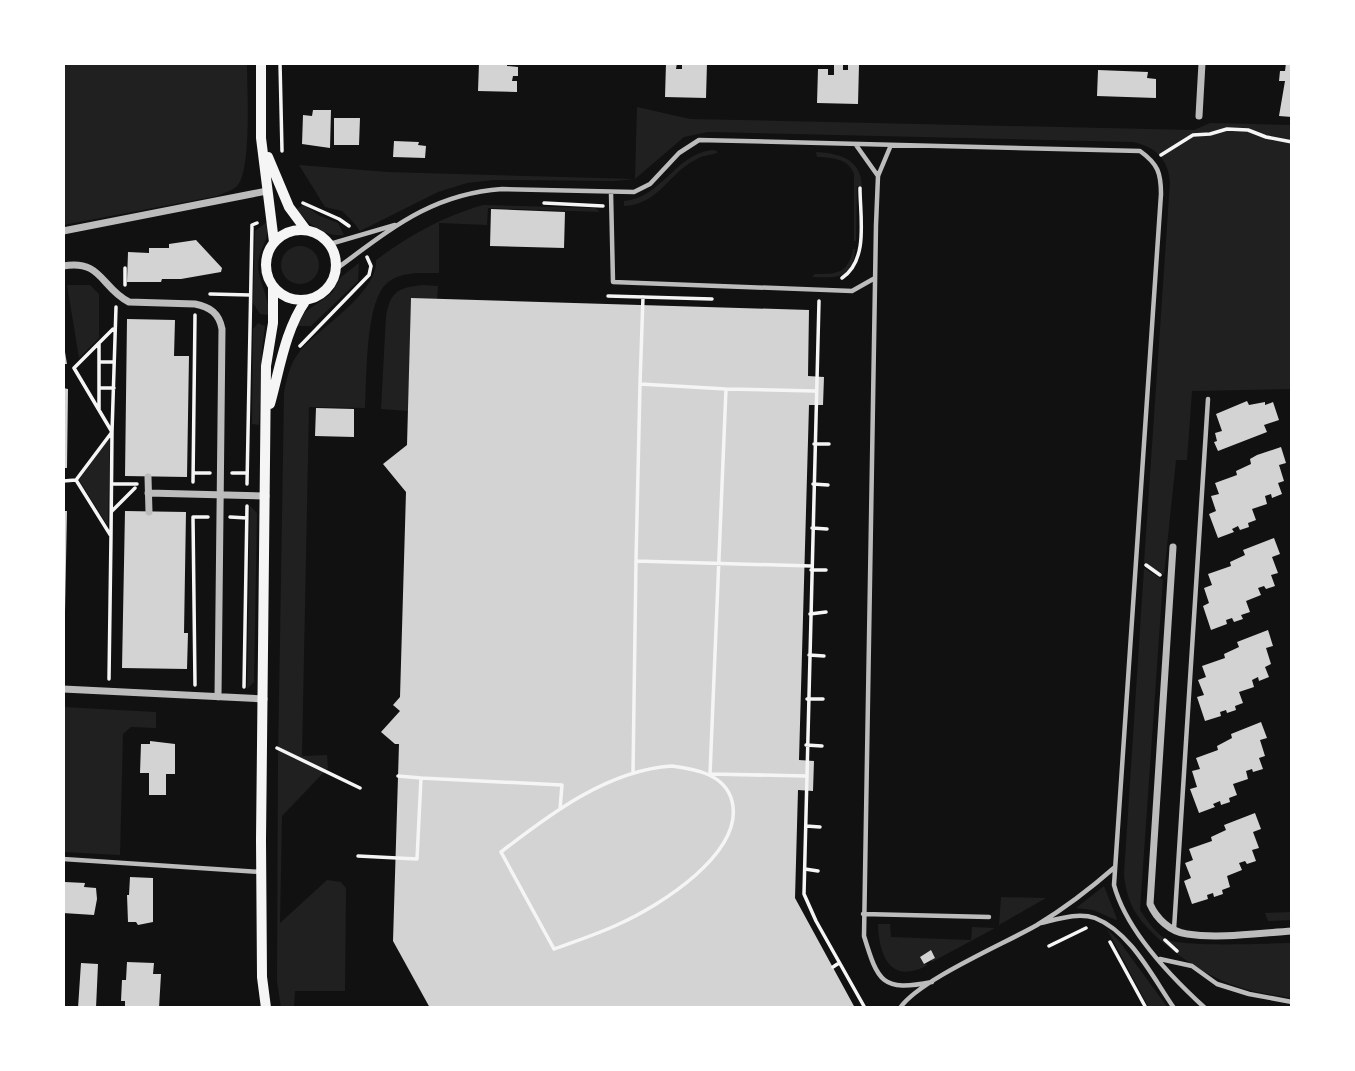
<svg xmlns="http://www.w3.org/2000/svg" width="1355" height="1071" font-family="'Open Sans',sans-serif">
	<rect width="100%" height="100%" fill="#111"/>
	<path fill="#202020" d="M63 63H247C247 87 252 171 237 186 232 191 223 193 217 196L63 225Z
		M637 107 690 119 1194 130 1210 123 1292 125V389L1192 391 1187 460H1176L1164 575 1144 563 1170 182C1168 159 1155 146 1132 142L708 132 684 137 635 179 614 181 493 180 467 183 438 192 360 231C355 223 348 217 342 211L325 207 299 165 388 172 635 179Z
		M712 150 717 151V153C710 155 701 156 695 160 668 174 658 205 624 206V201C662 198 675 154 712 150Z
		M816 152C839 153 861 159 862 186H857L856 241H854V174C848 158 833 158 817 157Z
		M304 205 320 216 338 223 344 235C325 237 308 224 296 209Z
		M483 205 595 208 600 212 488 208 487 225 439 223V273C421 273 399 271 386 284 365 304 367 379 365 408L309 407 302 756 327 755 328 768 282 816 280 923 327 880 341 882 346 888 345 991H295L294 1008H281L277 981 278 761 284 392C287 378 290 363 300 351 320 327 378 293 376 260 412 234 440 218 483 205Z
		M267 222C271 238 258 250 258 266 259 283 269 296 269 315L260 314 253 303 255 231Z
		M281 265a19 19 0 1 1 38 0a19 19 0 1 1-38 0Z
		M853 249H855C854 279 836 278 812 277L815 274C837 274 848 274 853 249Z
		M359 263 358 281 353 286 311 326H297L305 312 332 293 341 277Z
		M67 285H90L99 294V338L79 358Z
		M422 285 438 286 437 299H411L408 411 381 409 386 316C391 291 398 288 422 285Z
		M258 323 265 326 262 349 259 425 252 424 253 329Z
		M110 436 108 526 79 480Z
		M250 506 257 513 254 682 247 689Z
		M1144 568 1163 580 1140 910C1147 920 1156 934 1166 939 1184 948 1268 943 1292 943V998C1272 995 1252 992 1233 985 1203 975 1150 939 1134 910 1128 899 1125 886 1124 874Z
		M63 707 156 712V728L131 727 123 734 120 855 63 852Z
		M1104 886 1117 919 1116 920 1093 910 1076 908Z
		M1001 897 1046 898 999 925Z
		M1292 912V920L1268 921 1265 913Z
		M878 924H890L891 937 971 940 972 927 995 928 932 962 931 960 935 957 930 951 920 957 924 964 928 965C891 985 879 957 878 924Z
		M1107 929 1119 941 1168 1008H1149Z"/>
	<path fill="#d3d3d3" d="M479 63H507V66L518 67V76H513L512 81H517V92L478 91Z
		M666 63H677L676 69H682V63H707L706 98 665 97Z
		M1286 63H1292V117L1279 116 1285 81H1279L1280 71H1285Z
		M834 65H843V70H848V65H859L858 104 817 103 818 69H828V75H834Z
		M1098 70 1148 72 1147 78 1156 79V98L1097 96Z
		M313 110H331L330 148 302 144 303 115 312 116Z
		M334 118H360L359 145H334Z
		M394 141 419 142 418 145 426 146 425 158 393 157Z
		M491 209 565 212 564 248 490 246Z
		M196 240 222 268 221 272 181 279H162L161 282H127L128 252 149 253V248H169V244Z
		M411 298 809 310 808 376 824 377 823 405H809L799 760 814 761 813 791 798 790 795 898 855 1008H430L393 941 399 744H395L381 732 400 711 393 705 400 697 406 492 383 464 407 445Z
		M127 319 175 320 174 356H189L187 477 125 476Z
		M63 346H64L67 364H63Z
		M63 388 68 389 67 468H63Z
		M1247 401 1249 405 1265 402V405L1273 402 1279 420 1264 425 1267 432 1218 451 1214 442 1217 441 1215 433 1222 431 1216 414Z
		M316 408 354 409V437L315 436Z
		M1281 447 1286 463 1279 465 1284 481 1278 483 1282 494 1272 498 1271 494 1265 496 1267 504 1252 509 1256 520 1248 523 1249 527 1240 530 1238 526 1232 529 1234 532 1218 538 1209 514 1216 511 1211 496 1219 494 1215 483 1237 475 1236 471 1251 464 1250 459 1257 455Z
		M63 511H67L65 612H63Z
		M125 511 186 512 184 633H188L187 669 122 668Z
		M1274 538 1280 554 1272 557 1278 573 1271 575 1275 586 1266 589 1264 586 1258 588 1261 595 1246 601 1250 612 1241 615 1243 619 1234 622 1232 618 1226 620 1227 624 1211 630 1203 606 1209 603 1204 588 1212 585 1208 574 1231 566 1230 562 1245 555 1243 550Z
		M1268 630 1273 646 1266 648 1271 664 1265 667 1269 677 1259 681 1258 677 1252 680 1254 687 1239 692 1243 703 1235 706 1236 710 1227 713 1226 710 1220 712 1221 716 1205 721 1197 697 1204 695 1198 680 1206 677 1202 666 1225 658 1224 654 1239 647 1237 642Z
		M1261 722 1267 738 1260 740 1265 756 1259 758 1263 769 1253 772 1252 769 1246 771 1248 779 1233 784 1237 795 1229 798 1230 802 1221 805 1220 801 1213 804 1215 807 1199 813 1190 789 1197 787 1192 771 1200 769 1196 758 1218 750 1217 746 1232 738 1231 734Z
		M150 741 175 744V774H166V795H149V773H140L141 744H150Z
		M1255 813 1261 829 1253 832 1259 848 1252 850 1256 861 1247 864 1245 861 1239 863 1242 870 1227 876 1230 887 1222 890 1223 894 1214 897 1213 893 1207 895 1208 899 1192 904 1184 881 1191 878 1185 863 1193 860 1189 849 1212 841 1211 837 1226 830 1224 825Z
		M130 877 153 878V922L138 925 136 922H128L127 895H129Z
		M65 882 85 883 84 887 96 888 97 899 94 915 63 913V886Z
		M931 950 935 958 924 964 920 957Z
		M127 962 154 963 153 974H161L159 1008H125V1001H121L122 980H126Z
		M81 963 98 964 96 1008H78Z"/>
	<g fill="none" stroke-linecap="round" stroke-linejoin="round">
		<path stroke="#f5f5f5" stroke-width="3.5" d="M280 63 282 151
			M1161 155 1193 135 1210 134 1227 129 1248 130 1266 137 1292 142
			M303 203 339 219 349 226
			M544 203 603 206
			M842 278C869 260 860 217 860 188
			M125 285V268
			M210 294 250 295
			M608 296 712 299
			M819 301 804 894 816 921 865 1008
			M99 344V409
			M300 346 369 275 371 266 367 257
			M99 362H114
			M640 384 643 297
			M99 388H114
			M814 444H829
			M193 473H210
			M232 473H247
			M76 480 112 432 74 368 113 329
			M63 481 76 480 111 536 109 679
			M193 482 195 315
			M113 484H137
			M247 484 252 225 257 223
			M813 484 828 485
			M112 511 135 488
			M230 517 247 518
			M812 528 827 529
			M111 536 112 432 116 307
			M636 561 640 384 726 389
			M1146 565 1160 575
			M811 570H826
			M810 614 826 612
			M809 655 824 656
			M195 685 193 517H208
			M244 687 247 506
			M807 699H823
			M806 745 822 746
			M277 748 360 788
			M672 766C695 769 725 774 732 801 745 853 659 906 619 924 598 934 576 941 554 949L501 852C550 814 608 770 672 766Z
			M633 773 636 561 811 566
			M398 776 421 778
			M806 776 710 774 726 389 815 391
			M806 826 820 827
			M358 856 417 859 421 778 562 785 560 809
			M805 869 818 871
			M1165 940 1177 951
			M1110 942 1146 1008
			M1049 946 1086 928
			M833 967 839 963"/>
		<path stroke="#bcbcbc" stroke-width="4.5" d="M856 145 878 176
			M891 145 878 176 876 225 864 936C878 982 882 992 932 982
			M611 193 613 282 852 291 875 278
			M330 244 395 225
			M336 269C391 229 431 194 502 189L634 192 650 184 679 153 699 140 1140 151C1158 164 1161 173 1161 194L1114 885C1126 930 1171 977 1205 1008
			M63 859 261 872
			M863 914 989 917
			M1041 923C1058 919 1078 912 1095 918 1131 932 1153 978 1174 1008
			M1174 929 1208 399
			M1160 959 1192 966 1217 984 1249 994 1292 1002
			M900 1008C919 980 1004 944 1037 925 1065 908 1090 889 1115 867"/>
		<path stroke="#bcbcbc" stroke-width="7" d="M1199 116 1202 63
			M63 231 267 191
			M63 266C102 259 101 288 129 302L195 304C210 307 219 313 222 329L218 697
			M148 477 149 512
			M148 493 266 496
			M1173 547 1150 904C1156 918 1170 932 1187 934 1219 939 1259 933 1292 931
			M63 689 264 699"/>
		<path stroke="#f5f5f5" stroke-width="10" d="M261 63V138L274 242
			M268 157 289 207 306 230
			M266 265a35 35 0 1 1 70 0a35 35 0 1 1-70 0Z
			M270 404C280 368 285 330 306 300
			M266 1008 262 977 261 840 266 366 273 323V286"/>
	</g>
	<rect width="1355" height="1071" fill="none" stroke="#ffffff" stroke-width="130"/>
</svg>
